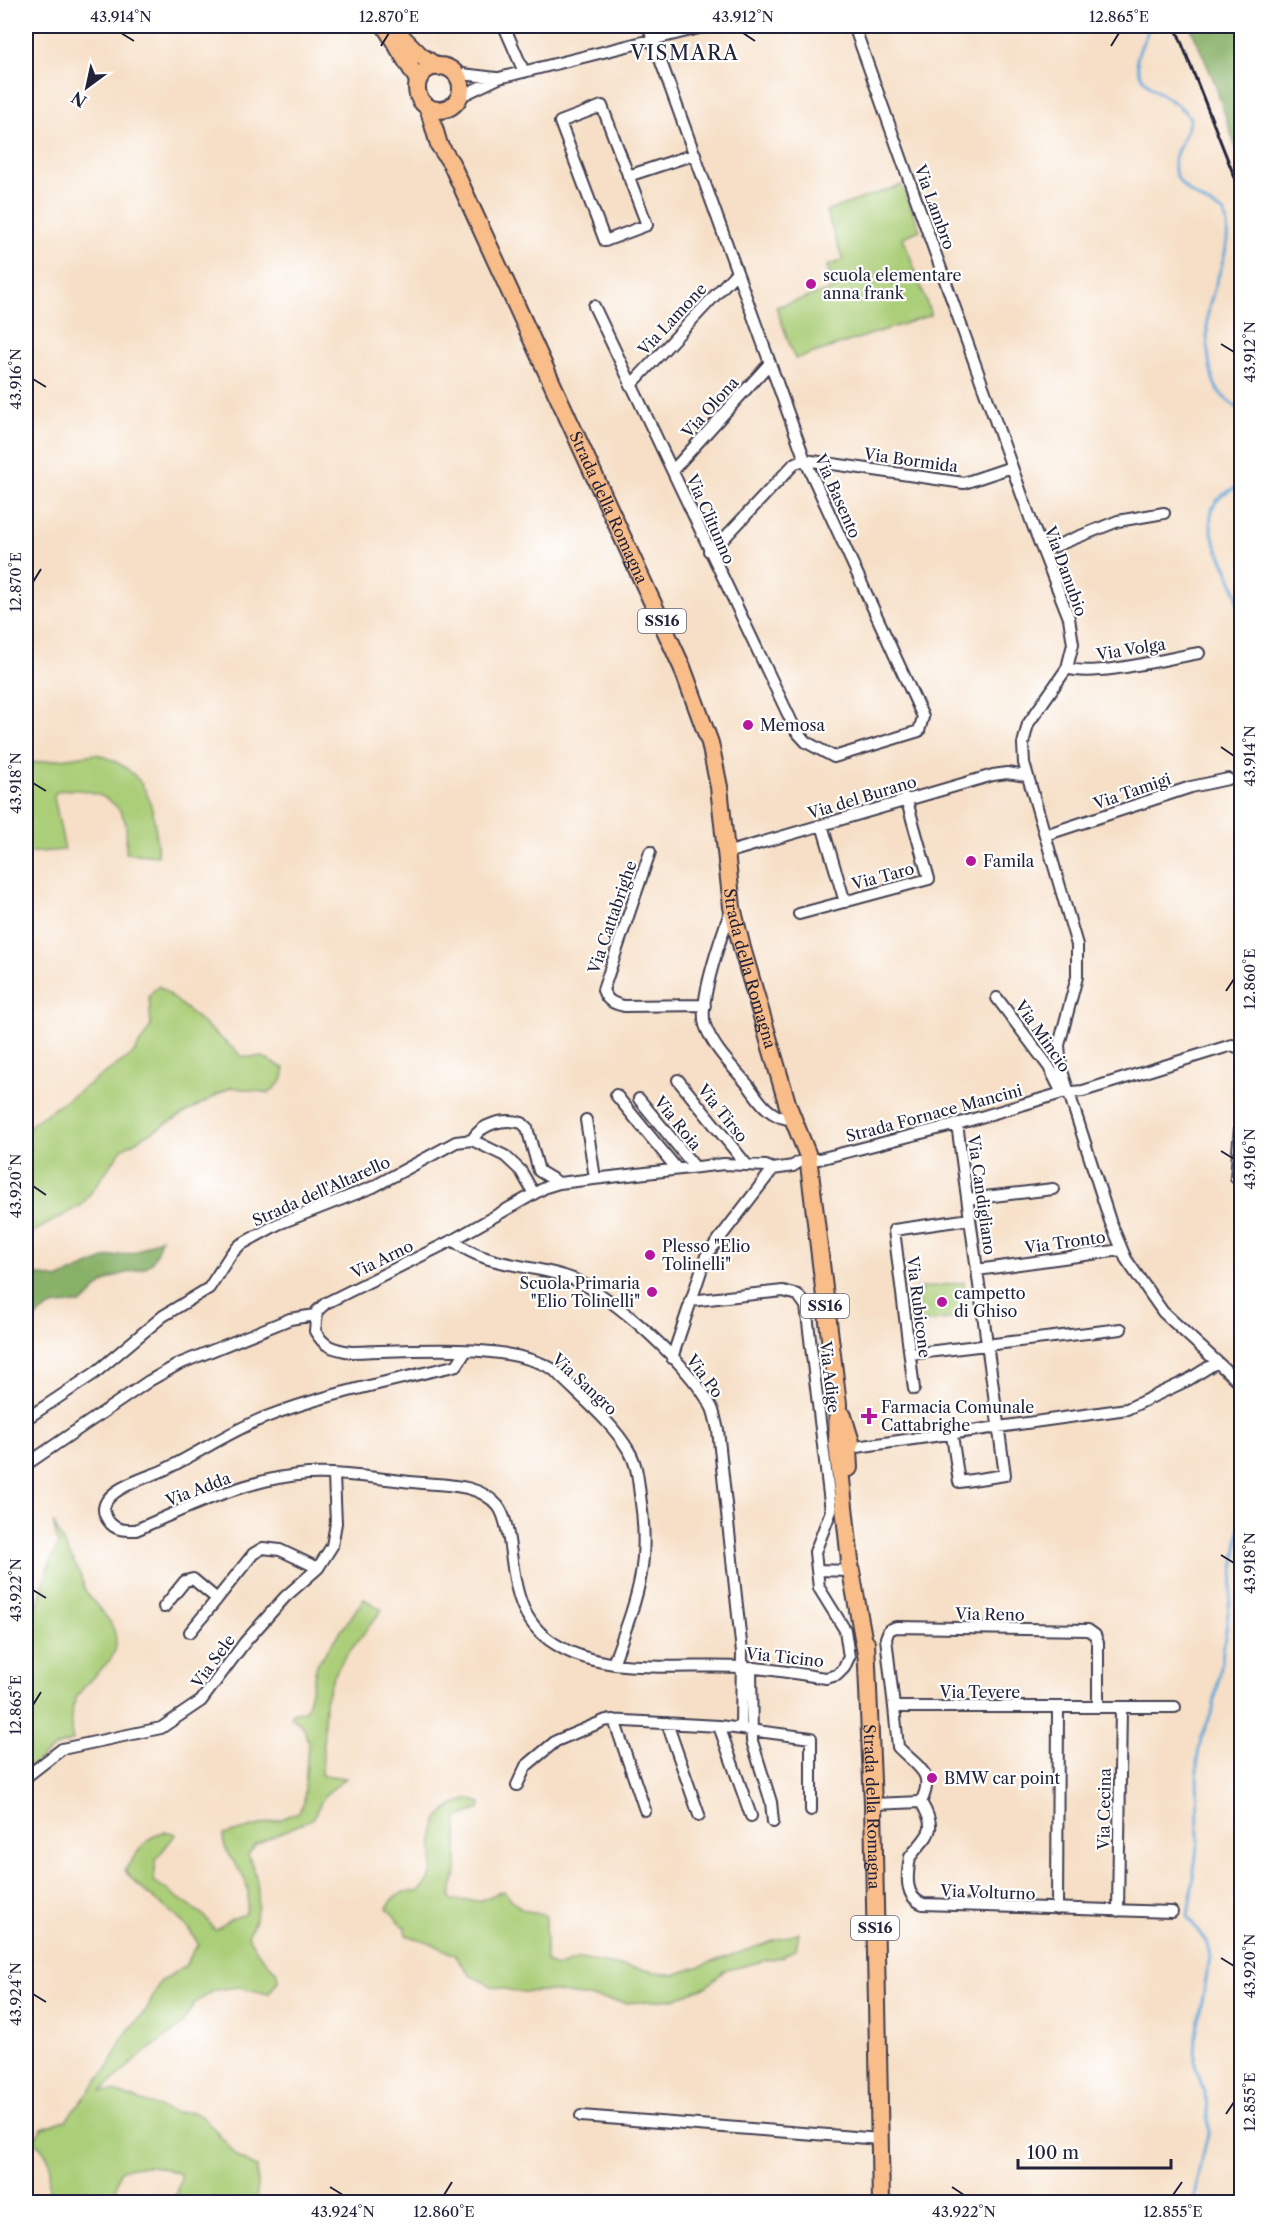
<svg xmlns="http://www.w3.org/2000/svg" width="1267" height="2228" font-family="'Libre Caslon Text',serif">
	<rect width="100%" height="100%" fill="#fff"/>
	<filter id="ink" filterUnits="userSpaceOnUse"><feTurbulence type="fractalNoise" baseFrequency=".0167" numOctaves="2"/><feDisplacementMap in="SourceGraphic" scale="12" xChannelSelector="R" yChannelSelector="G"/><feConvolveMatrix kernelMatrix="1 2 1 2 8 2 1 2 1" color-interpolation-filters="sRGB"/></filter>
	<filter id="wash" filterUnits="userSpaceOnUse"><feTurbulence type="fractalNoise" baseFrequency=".008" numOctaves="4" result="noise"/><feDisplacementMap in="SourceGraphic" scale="24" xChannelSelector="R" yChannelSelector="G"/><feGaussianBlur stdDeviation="1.35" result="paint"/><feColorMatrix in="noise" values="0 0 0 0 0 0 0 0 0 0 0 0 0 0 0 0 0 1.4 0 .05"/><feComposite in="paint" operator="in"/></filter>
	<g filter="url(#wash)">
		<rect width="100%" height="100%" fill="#f6dfc6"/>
		<path fill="#abce78" stroke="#66785a" stroke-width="1.5" d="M902 185 920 230 903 237 931 315 795 359 776 307 834 289 827 266 843 260 826 211Z
			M96 754C151 770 154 806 158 856L126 853C126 844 127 833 126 825 120 796 80 784 56 792L54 797 65 850 26 853V764Z
			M159 986 243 1057H263L285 1069 282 1081 269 1093 231 1087 122 1149 82 1205 26 1236V1133L33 1123 134 1053 151 1026 149 995Z
			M964 1282 969 1316 921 1323 916 1289Z
			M53 1522C61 1539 70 1555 79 1572 82 1578 83 1587 87 1593 99 1612 116 1619 116 1644 115 1674 59 1681 73 1740L54 1748 26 1770V1679L33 1661 26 1643V1630L39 1601 49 1564 58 1545Z
			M364 1599 382 1610 342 1661 332 1680 325 1701 322 1775 346 1778 325 1795 312 1819 256 1844 248 1855C261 1882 262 1910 248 1936L258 1953 277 1972 278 1981 268 1994 240 1987 215 1990 194 2004 181 2026 140 2056 101 2091H114L176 2113 193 2112 204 2118 239 2158 257 2167V2202H173L182 2175C164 2166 138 2162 120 2171L112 2202H52C41 2173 63 2168 34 2140L42 2128 66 2120 110 2065 123 2037 147 2009 160 1982 185 1966 198 1944C183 1912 144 1899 125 1870 136 1854 153 1824 176 1834L156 1859 154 1881 204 1916 215 1930 231 1919 245 1914C259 1873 223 1864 223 1835L279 1820 298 1812 304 1803 308 1742 303 1726 291 1717 293 1712 304 1711 307 1707 317 1664Z
			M469 1799 481 1803 480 1809 457 1818V1871L450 1896 452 1900 479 1901 503 1891 521 1909 546 1916V1961L555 1967 580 1959 674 1975 799 1932 796 1949 783 1956 724 1971 707 1986 674 1999 627 2003 548 1991 521 1992 494 1987 471 1976 455 1955 431 1943 406 1935 405 1928 387 1908C395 1893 402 1890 418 1892 454 1868 404 1819 469 1799Z"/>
		<path fill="#88b168" stroke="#556a52" stroke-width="1.5" d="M1190 26H1241V164L1214 81Z
			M161 1238C151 1279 141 1264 110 1279 99 1284 91 1296 81 1304 63 1304 42 1303 34 1323 31 1332 32 1337 26 1346V1272L57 1279 109 1257 136 1252Z"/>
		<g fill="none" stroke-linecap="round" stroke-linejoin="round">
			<path stroke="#62a6d7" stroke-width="3" d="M1149 26C1147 38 1137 50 1137 61 1138 91 1176 96 1190 118 1188 134 1176 148 1174 162 1173 190 1206 201 1224 213 1236 245 1213 281 1208 313 1206 329 1207 343 1209 359 1213 389 1217 394 1242 411
				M1242 485C1227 491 1213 498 1211 515 1207 542 1231 568 1236 593 1244 628 1232 663 1242 698
				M1195 2202 1199 2169 1209 2131 1207 2102 1195 2064 1196 2035 1210 1957 1207 1943 1188 1917 1198 1840 1197 1760 1201 1739 1213 1709 1221 1666 1242 1511"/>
		</g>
	</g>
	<g filter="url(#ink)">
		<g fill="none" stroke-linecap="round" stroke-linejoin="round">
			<defs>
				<path id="street" d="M504 26 524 72
					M854 26 1033 526 1069 618 1073 644 1067 668 1028 724 1023 744 1024 763 1077 945V977L1059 1045 1061 1068 1110 1221 1126 1259 1163 1312 1242 1385
					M454 73 496 78
					M459 97 499 78 707 26
					M602 106 647 225 605 241 560 122Z
					M628 176 695 154
					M594 306 796 731 806 742 834 757 919 731 923 717 805 460 648 26
					M630 386 736 273
					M673 470 770 363
					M709 551 715 548 795 463 805 460 964 483 1012 467
					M1043 551 1118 521 1164 513
					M1067 668C1093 678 1169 658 1199 653
					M822 825 845 902
					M1045 835 1191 787 1228 779
					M650 852 603 990C607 1001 612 1003 624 1006L705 1005
					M726 853 993 775 1007 773 1027 776
					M731 910C722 934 698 1002 705 1025 713 1048 733 1067 748 1085 759 1100 768 1116 788 1119
					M799 914 929 879 906 798
					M997 998 1049 1067 1062 1093
					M678 1080 746 1164
					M616 1095 677 1169
					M639 1099 694 1166
					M586 1120 595 1178
					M472 1140C482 1123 504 1118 522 1123L527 1128 539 1171 559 1183
					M808 1159H819L957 1124 1062 1093 1083 1091 1232 1045 1242 1049
					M1236 1178 1242 1103
					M968 1199 1053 1189
					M453 1240C487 1269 533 1263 573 1279 613 1295 693 1369 712 1408 715 1415 716 1423 718 1430L742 1652 741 1728
					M977 1270 1121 1250
					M466 1351 457 1365C394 1381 327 1393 266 1417 230 1431 199 1453 164 1470 147 1478 83 1494 111 1524 118 1531 127 1530 136 1530 190 1506 249 1478 308 1474 344 1472 386 1480 422 1483 447 1485 480 1484 498 1506 505 1515 507 1529 509 1540 516 1585 516 1624 562 1648 611 1675 686 1664 741 1667 769 1668 798 1674 826 1678L837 1675 844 1668 849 1657 845 1630 819 1588 815 1552 831 1511 806 1306 798 1295 783 1291 690 1301
					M910 1354 1121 1329
					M672 1358 706 1256 773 1169
					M914 1389 894 1230 970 1219
					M26 1419 95 1373 163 1316 209 1288 231 1254 240 1245 278 1224 373 1187 456 1142 472 1140 505 1156 521 1171 533 1192
					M952 1435 959 1482 1005 1475 957 1124
					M849 1448 1127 1409 1188 1380 1217 1362
					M27 1464 149 1381 179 1364 290 1319 315 1315
					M817 1570 850 1571
					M164 1607 185 1581 193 1579 217 1599 253 1554 263 1548 280 1550 318 1568
					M190 1632 217 1599
					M613 1664C637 1598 651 1566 640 1495 638 1479 637 1464 629 1451 611 1420 578 1395 554 1370 509 1341 405 1351 351 1352 333 1349 324 1347 315 1331L317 1311 326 1303 453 1240 546 1187 559 1183 724 1164 766 1166 773 1169 793 1166 799 1162
					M751 1667 752 1741 771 1802 773 1822
					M894 1707 886 1638 889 1630 896 1627 1088 1630 1095 1635 1098 1643V1707
					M614 1720 645 1810
					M667 1723 699 1815
					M719 1726 751 1816
					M26 1777 62 1749 161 1728 201 1701 245 1642 285 1597 318 1568 332 1546 336 1523 334 1476
					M517 1785 526 1766 556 1741 606 1720 719 1726 811 1738V1810
					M921 1802C936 1772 917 1767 898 1747L894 1707H1175
					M921 1802C939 1833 928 1833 910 1857 907 1875 904 1897 923 1904L1172 1912
					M873 1804 921 1802
					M1057 1909 1058 1708
					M1118 1911 1121 1707
					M581 2116 880 2139"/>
				<g id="primary">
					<path d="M385 26 418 80"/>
					<path d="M400 35 421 56 438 67"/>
					<circle cx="439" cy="88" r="22"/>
					<path id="s1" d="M428 107 439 145 451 163 682 667 710 743 719 787 732 907 742 948 788 1106 808 1156 838 1404 837 1443 850 1561 848 1566 851 1571 866 1654"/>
					<path d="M843 1416 851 1442 848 1449 849 1468"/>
					<path id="s2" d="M866 1643 873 1804 881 2202"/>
				</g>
			</defs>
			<use href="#street" stroke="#423e50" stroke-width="14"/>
			<use href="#primary" stroke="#423e50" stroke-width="20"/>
			<use href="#street" stroke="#fff" stroke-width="10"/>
			<use href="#primary" stroke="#f8bd89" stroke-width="16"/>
			<path stroke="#22223b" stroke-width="3" d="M1175 26 1242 196"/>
		</g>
	</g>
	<path fill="none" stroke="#22223b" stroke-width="2" d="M121 33 134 41M743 33 755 41M381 46 389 33M1111 46 1119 33M1221 344 1234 352M33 379 46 387M33 582 41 569M1221 747 1234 756M33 783 46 791M1226 991 1234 979M1221 1151 1234 1159M33 1186 46 1195M1221 1555 1234 1563M33 1590 46 1598M33 1705 41 1692M1221 1958 1234 1966M33 1994 46 2002M1226 2114 1234 2102M330 2187 343 2195M952 2187 964 2195M444 2195 452 2182M1173 2195 1182 2182"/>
	<g fill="#b5179e" stroke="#fff" stroke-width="2">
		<circle cx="811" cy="284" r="6"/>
		<circle cx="748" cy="725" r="6"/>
		<circle cx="971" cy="861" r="6"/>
		<circle cx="650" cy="1255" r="6"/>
		<circle cx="652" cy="1292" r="6"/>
		<circle cx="942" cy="1302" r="6"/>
		<path d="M866 1407h6v6h6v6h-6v6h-6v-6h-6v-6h6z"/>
		<circle cx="932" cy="1778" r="6"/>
	</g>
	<g text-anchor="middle" stroke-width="4.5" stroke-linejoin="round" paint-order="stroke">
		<g fill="#fff" stroke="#646476" stroke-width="1.5">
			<rect x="638" y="609" width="48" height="24" rx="4.5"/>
			<rect x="801" y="1294" width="48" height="24" rx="4.5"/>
			<rect x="851" y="1916" width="48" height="24" rx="4.5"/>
		</g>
		<g font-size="15" font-weight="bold" fill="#22223b">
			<text x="662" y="626">SS16</text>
			<text x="825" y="1311">SS16</text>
			<text x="875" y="1933">SS16</text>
		</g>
		<g font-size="16" fill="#22223b" stroke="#fff">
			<text transform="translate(935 207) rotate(70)" y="6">Via Lambro</text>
			<text transform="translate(672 319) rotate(-47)" y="6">Via Lamone</text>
			<text transform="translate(710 407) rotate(-48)" y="6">Via Olona</text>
			<text transform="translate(911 460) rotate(8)" y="6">Via Bormida</text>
			<text transform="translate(838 496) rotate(66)" y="6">Via Basento</text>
			<text dy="6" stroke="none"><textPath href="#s1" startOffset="440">Strada della Romagna</textPath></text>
			<text transform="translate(711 519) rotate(66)" y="6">Via Clitunno</text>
			<text transform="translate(1066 571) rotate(70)" y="6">Via Danubio</text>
			<text transform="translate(1131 649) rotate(-9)" y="6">Via Volga</text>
			<text transform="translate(1132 791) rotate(-19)" y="6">Via Tamigi</text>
			<text transform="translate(862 797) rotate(-17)" y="6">Via del Burano</text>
			<text transform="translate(883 876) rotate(-15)" y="6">Via Taro</text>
			<text transform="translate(612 917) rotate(-71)" y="6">Via Cattabrighe</text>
			<text dy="6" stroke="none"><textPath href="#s1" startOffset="926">Strada della Romagna</textPath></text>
			<text transform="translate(1043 1036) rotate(55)" y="6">Via Mincio</text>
			<text transform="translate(723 1113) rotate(51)" y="6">Via Tirso</text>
			<text transform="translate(934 1113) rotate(-15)" y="6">Strada Fornace Mancini</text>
			<text transform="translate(678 1123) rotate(51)" y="6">Via Roia</text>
			<text transform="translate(321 1191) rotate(-24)" y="6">Strada dell'Altarello</text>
			<text transform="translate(982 1195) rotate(82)" y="6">Via Candigliano</text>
			<text transform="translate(1065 1242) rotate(-8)" y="6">Via Tronto</text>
			<text transform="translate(382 1259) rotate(-26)" y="6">Via Arno</text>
			<text transform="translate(919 1307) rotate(83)" y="6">Via Rubicone</text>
			<text transform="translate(705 1376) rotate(53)" y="6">Via Po</text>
			<text transform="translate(830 1377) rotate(83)" y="6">Via Adige</text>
			<text transform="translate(585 1384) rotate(43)" y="6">Via Sangro</text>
			<text transform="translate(198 1489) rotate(-21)" y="6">Via Adda</text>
			<text transform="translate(990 1614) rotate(1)" y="6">Via Reno</text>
			<text transform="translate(785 1657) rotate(6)" y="6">Via Ticino</text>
			<text transform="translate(213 1661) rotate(-54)" y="6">Via Sele</text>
			<text x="980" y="1698">Via Tevere</text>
			<text dy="6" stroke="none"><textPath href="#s2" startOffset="164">Strada della Romagna</textPath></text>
			<text transform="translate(1104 1809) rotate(-89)" y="6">Via Cecina</text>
			<text transform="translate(988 1892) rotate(2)" y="6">Via Volturno</text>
		</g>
		<g font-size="16" fill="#22223b" stroke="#fff" text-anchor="start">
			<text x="823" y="281">scuola elementare<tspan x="823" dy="18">anna frank</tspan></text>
			<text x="760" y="731">Memosa</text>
			<text x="983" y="867">Famila</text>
			<text x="662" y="1252">Plesso "Elio<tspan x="662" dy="18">Tolinelli"</tspan></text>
			<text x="640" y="1289" text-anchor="end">Scuola Primaria<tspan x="640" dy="18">"Elio Tolinelli"</tspan></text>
			<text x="954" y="1299">campetto<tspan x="954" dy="18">di Ghiso</tspan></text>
			<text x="881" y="1413">Farmacia Comunale<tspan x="881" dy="18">Cattabrighe</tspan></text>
			<text x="944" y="1784">BMW car point</text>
		</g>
		<g font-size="20" letter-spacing="1.5" fill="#22223b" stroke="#fff">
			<text x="685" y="60">VISMARA</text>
		</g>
	</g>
	<rect width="1267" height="2228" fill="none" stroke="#fff" stroke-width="66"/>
	<g transform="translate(87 87) rotate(213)" stroke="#ffffff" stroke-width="4.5" paint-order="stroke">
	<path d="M0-4.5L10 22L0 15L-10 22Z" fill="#22223b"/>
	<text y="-9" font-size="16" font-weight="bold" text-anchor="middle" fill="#22223b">N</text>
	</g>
	<path d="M1018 2159v9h153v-9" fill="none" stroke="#22223b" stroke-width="3"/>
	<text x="1027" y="2159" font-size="18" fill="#22223b" stroke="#ffffff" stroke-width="4.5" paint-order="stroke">100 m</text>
	<rect x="33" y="33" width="1201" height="2162" fill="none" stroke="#22223b" stroke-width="2"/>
	<g font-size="15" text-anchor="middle" fill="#22223b">
		<text x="121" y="22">43.914°N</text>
		<text x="389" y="22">12.870°E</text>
		<text x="743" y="22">43.912°N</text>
		<text x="1119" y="22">12.865°E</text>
		<text transform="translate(1250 352) rotate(-90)" y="5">43.912°N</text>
		<text transform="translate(16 379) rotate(-90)" y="5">43.916°N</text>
		<text transform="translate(16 582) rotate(-90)" y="5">12.870°E</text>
		<text transform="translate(1250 756) rotate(-90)" y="5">43.914°N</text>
		<text transform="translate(16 783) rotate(-90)" y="5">43.918°N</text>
		<text transform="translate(1250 979) rotate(-90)" y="5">12.860°E</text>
		<text transform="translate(1250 1159) rotate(-90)" y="5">43.916°N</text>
		<text transform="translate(16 1186) rotate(-90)" y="5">43.920°N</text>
		<text transform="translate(1250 1563) rotate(-90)" y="5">43.918°N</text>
		<text transform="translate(16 1590) rotate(-90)" y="5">43.922°N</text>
		<text transform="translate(16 1705) rotate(-90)" y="5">12.865°E</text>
		<text transform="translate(1250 1966) rotate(-90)" y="5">43.920°N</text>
		<text transform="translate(16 1994) rotate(-90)" y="5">43.924°N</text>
		<text transform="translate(1250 2102) rotate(-90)" y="5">12.855°E</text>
		<text x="343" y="2217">43.924°N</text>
		<text x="444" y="2217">12.860°E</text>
		<text x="964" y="2217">43.922°N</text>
		<text x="1173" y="2217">12.855°E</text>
	</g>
</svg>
